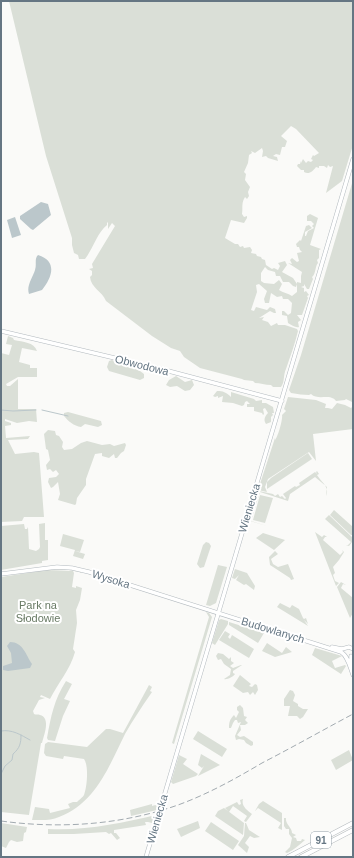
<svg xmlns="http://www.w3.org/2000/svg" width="354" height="858" font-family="Helvetica,sans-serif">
	<rect width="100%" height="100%" fill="#fafaf8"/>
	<path fill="#dadfd7" d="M9 1H353V145L342 181 326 193 333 166 330 167 328 165 327 168 324 166H319V168L316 167C313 171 309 175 304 172V170H301L297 166 298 164H300L301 161 302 163V161L303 159 306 163 308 161 311 162 313 160 311 159 313 155 314 156 319 153 296 129 291 126 281 136 287 141 285 147H282L280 155 276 154 273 156 277 157 278 161 268 158 266 156 262 157 263 151 262 148 255 153 251 151 252 153 249 155 248 163 244 172 246 174 245 180 250 187 248 192 249 196 247 199 245 197C241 203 243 208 242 214L244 217 247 216V218L244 223 231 220 225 238 235 244H238L240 247 243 246 244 248 250 247 252 250 251 253 256 254 257 256 261 257 262 259 265 260 266 265 272 269 274 268 278 270 280 266 278 263 285 261 287 265 282 272 293 278 297 284 296 287 293 286 289 282H283L280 276H276L275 272 268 270 265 267 261 273V281L264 283 274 284 279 280 282 284 279 290C283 293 288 293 292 296L297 292V282L301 283V276L302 272 288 263 292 264 290 260 292 258 297 262 299 261 297 253 302 252 300 250 299 247H297L296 244 300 240 301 241 306 226 309 225 312 228 305 232V236H306L308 231 314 228 312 226 314 224 311 221H307V216L310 214 318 218 310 245 321 249 319 250V258L317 260 318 263C315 266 316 274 312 277L313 279 309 289H307L304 284V286L301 287 304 288V292L306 291 309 295 307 296 308 298 302 315H297L301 320 298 322 299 327C295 328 292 325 288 323L287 316 282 315V311H284L288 315 291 313 292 303 288 299H283L282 296 277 297 271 293 269 303H265L264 299 267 291 259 284 256 285 257 292 251 310 254 311 256 307 267 310 270 307 275 309 276 313H274L270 311 259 318 264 317 262 320 268 322 271 326 277 323 278 325H285L297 329 298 331C295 344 290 357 286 369 283 375 285 382 281 387H273L271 385C265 385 260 383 255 383L253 381 244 380 242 379 200 368 184 357 180 351 171 348 152 336 106 301C102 291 91 288 90 277L92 275V271L89 269 93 268 92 264 115 226 112 223 108 229V222L107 223V225C97 233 93 249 85 259H79L78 255 74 253 72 245V238L46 156Z
		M353 180V402H352L346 399 345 400 336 401C330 393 318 401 311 394L309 395C303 395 298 394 291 393L289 390 301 355Z
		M8 336 13 338 14 340C23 342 34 342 37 351L22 348 19 362 30 365V368H37V377H18L6 384 7 386H10L18 379V409H36L37 422 29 421 17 423 5 419V421L11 423V425L5 426 6 438 30 436 28 439 8 440 15 454 34 452 39 453 44 517H24L22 521 1 522V353L9 355 12 345 6 344Z
		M112 360 128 366 140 371 144 374V378L140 380 109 371 107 367 109 361Z
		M176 376 185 382 192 380 194 385 190 390 185 391 177 386 170 387 166 385 169 380Z
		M217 391C223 391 226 392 231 397V392L254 399 256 401 262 400V403H266L273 407 274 413H272L273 415 271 417V422L266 424C263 420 265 416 268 413L265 408 263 409 264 414 263 415 262 413 254 411V407H247V404H250L247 401 245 402 244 405 242 406 233 403 222 402 223 396 218 398V396L215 397 213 396Z
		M288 397 316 400 326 404 325 408H328L332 409 337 403 345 405 351 408 353 406V429L313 434 316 461 309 452 268 479 265 487 267 492 258 490 275 438V440C278 437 283 419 282 415L286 411 284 409Z
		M68 412 101 421 102 425 98 427 85 424 81 427C74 426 68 421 64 416V413Z
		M48 430 55 431 56 435 59 436 63 442 62 447 64 450 72 449 81 443 87 441 102 445 110 444 114 446 125 443 126 445 124 451 121 453 117 458H115L114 454 109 458 102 456V453L95 454 86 479V485L77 498 76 504 75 505 58 500 60 494 58 482 53 487 51 488 48 482 49 478 56 477 59 474 56 470 53 472 50 469 47 470 46 465 50 460 48 450 46 449 44 434Z
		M308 453 312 459 267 489V482L271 478Z
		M317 471 319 474 317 475C322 483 330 487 326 496L327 487 315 477 290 494 288 501 260 492 251 521 267 526 250 521 259 491 273 494 275 496 278 494 280 497 282 496 285 499 286 498 283 494 295 486 296 487 300 485 299 483 315 472 317 474 316 472Z
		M260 495 273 498 265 523 253 520Z
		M334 510 353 527V535H351L330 515Z
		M329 515 353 538 352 542 349 546 346 545H348L351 542 325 519Z
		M45 523V540H48V560L42 561V563L1 570V526L24 524 25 529H27L28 527 29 549 36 551 39 549 40 547 39 524Z
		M315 532 322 537 324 535 327 537H325L323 540 340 555 343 552 342 550 344 552 339 560 333 567 335 573 333 575 335 581 339 583 336 586Z
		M263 533 285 540 274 550 256 538Z
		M63 534 84 540 80 552 75 551 85 554 83 559 73 556 75 550 60 546Z
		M206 542 209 543 211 546 204 567 200 568 197 564 203 545Z
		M275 551 278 554 271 559 273 564 278 567 288 564 294 579 291 580 290 578 270 565 269 557Z
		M218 565 227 567 216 603 210 606 206 605Z
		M56 569 71 570 84 573 64 569 48 570 73 571 74 573 72 587 76 588V586L82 588 80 600 76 610 77 623 73 649 75 652C70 670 58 683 50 699L41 695 40 697 45 698 39 700 33 711 34 714C36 715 38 714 40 715 51 718 44 735 42 743H41L29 815 1 812V577L34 572 1 575Z
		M235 569 247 573 255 586 254 590 246 584 244 585 236 580 239 575 235 579 232 578Z
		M341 582 346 585 343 584 341 588 353 598V613L350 618 337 587Z
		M280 603 290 608 292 605 299 609 303 618 304 619 306 618 308 624 304 620 308 626 277 607Z
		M206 612 209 613 212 617 174 744 172 743 209 617Z
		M221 619 228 621V624L215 645 212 643 219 620Z
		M229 622 264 633 258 643 229 625Z
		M225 631 230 634 228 637 230 639 232 635 254 649 249 658 219 640Z
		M267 643 282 653 286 647 292 652 275 657 262 651Z
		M315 648 342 656 332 661 335 668 345 665 346 666 341 674 312 655Z
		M218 653 223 654 229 659 231 657V661L234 663 230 666 233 668 241 665H242L233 671V673L235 674C233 677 227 680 224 679L230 675 231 669 224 664 221 659 218 660 216 656Z
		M240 675 251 684 249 686 252 687 255 684 257 685 258 690 255 695 253 692 250 695 248 692 243 693 233 686Z
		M66 681 72 684 64 699 70 701 63 716 55 741 48 740 47 738C51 716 54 700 66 681Z
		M149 685 152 687 150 691 152 692 150 695C141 708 133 720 125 734 109 766 96 803 59 817 51 821 41 820 32 820L35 807 49 809 50 813 70 808 68 804 73 802H77C79 800 83 797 84 795 87 787 89 766 84 759L64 756 63 759 46 756 44 753 45 744 48 742 87 747 106 729H110L123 733Z
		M290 690 293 691 295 695 293 701 298 704V706L303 709H308L303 717 300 719 297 716H288L290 706H284V699Z
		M240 705 243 708 244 716 247 717 245 720 248 723 245 725H240L241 730 237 735 240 737 244 736 253 742V745L251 746 246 743 244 740 239 739 236 740 235 736 241 722 238 723 237 720H235L233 723 231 728H229C229 722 230 719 234 715L236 718 239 712 237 710V707Z
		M198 731 227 749 222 757 193 739Z
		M349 750 353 760 336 770 331 760Z
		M201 754 220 765 198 776 204 766 202 768 198 765Z
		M179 755 187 759 183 764 198 774 196 776 173 784 171 782Z
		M243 799C241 806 247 810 252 814L246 822 244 821 247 816 233 806 229 812 225 808 237 802 239 805 241 804 240 800Z
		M263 801 282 813V830L278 828 281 823 258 808 255 811 259 804Z
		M152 804V806L159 804 157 810 131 816 130 810Z
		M224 808 244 823 243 835 215 816 218 811Z
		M156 815 152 823 148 822H145L146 825 114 830V833H116L120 838 117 840 111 833 109 834 106 832 74 834H48V829C86 831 121 823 156 815Z
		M284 818H286C285 824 292 827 292 833L296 835 293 837 296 838 297 841H301L302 839 305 840C299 845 294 850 287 853L285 852 290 847 292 838 289 834V829H286L284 826Z
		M198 821 200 828 181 837 177 829Z
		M211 822 239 841 233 850 205 831Z
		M1 823 27 827 26 832 24 833 23 841 17 842 11 840 9 842 6 848 1 846Z
		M245 823H246L249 830 260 837 254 838 250 836 245 843 249 847 247 853 238 845 244 836Z"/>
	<path fill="#bbc7cb" d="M41 202 48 204 51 215 33 230 31 229 20 219V216Z
		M15 217 21 235 12 238 7 220Z
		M38 255C58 261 52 278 42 290L29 294C26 286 33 277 35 270 37 264 34 259 38 255Z
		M10 642C23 642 26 655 32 664L30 668 8 671 3 670V666L12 663 11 653 7 646Z"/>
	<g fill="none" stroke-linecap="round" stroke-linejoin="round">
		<path stroke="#bbc7cb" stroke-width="1" d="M1 410 13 411 36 410
			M42 410 68 416
			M1 731C12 729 21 735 30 740
			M1 774 5 766 12 760 13 754C20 748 21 743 21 735"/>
		<defs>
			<path id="secondary" d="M1 331 161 369 282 401
				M1 574 57 567 72 568 89 572 341 652C348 656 350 667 353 675
				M332 647 342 649 349 647 353 649
				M351 667V656
				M146 857 353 159"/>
			<path id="primary" d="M288 857 353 823
				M301 857 353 830"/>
		</defs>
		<use href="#secondary" stroke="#b3babf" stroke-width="4.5"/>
		<use href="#primary" stroke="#b5babe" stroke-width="5"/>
		<use href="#secondary" stroke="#fff" stroke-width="3.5"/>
		<use href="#primary" stroke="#fff" stroke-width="4"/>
		<path stroke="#a2aab0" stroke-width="1" stroke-dasharray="6 3" stroke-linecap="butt" d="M1 821C60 829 121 825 178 805 208 794 235 779 262 763 293 747 323 730 353 714"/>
	</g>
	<g text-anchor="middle" stroke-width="4" stroke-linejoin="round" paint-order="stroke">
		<rect fill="#fff" stroke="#939fa8" stroke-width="1" x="311" y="832" width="20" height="16" rx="3"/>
		<g font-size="10" font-weight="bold" fill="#657683">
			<text x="321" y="844">91</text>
		</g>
		<g font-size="11" fill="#657683" stroke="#fff">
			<text transform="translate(142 365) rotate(14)" y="4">Obwodowa</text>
			<text transform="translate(249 508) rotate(-73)" y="4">Wieniecka</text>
			<text transform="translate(111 579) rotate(17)" y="4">Wysoka</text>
			<text transform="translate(273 630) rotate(17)" y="4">Budowlanych</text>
			<text transform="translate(157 819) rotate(-74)" y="4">Wieniecka</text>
		</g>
		<g font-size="11" fill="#687a64" stroke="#fff">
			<text x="38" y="609">Park na<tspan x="38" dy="13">Słodowie</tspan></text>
		</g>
	</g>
	<rect width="354" height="858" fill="none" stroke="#657683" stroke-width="4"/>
</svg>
